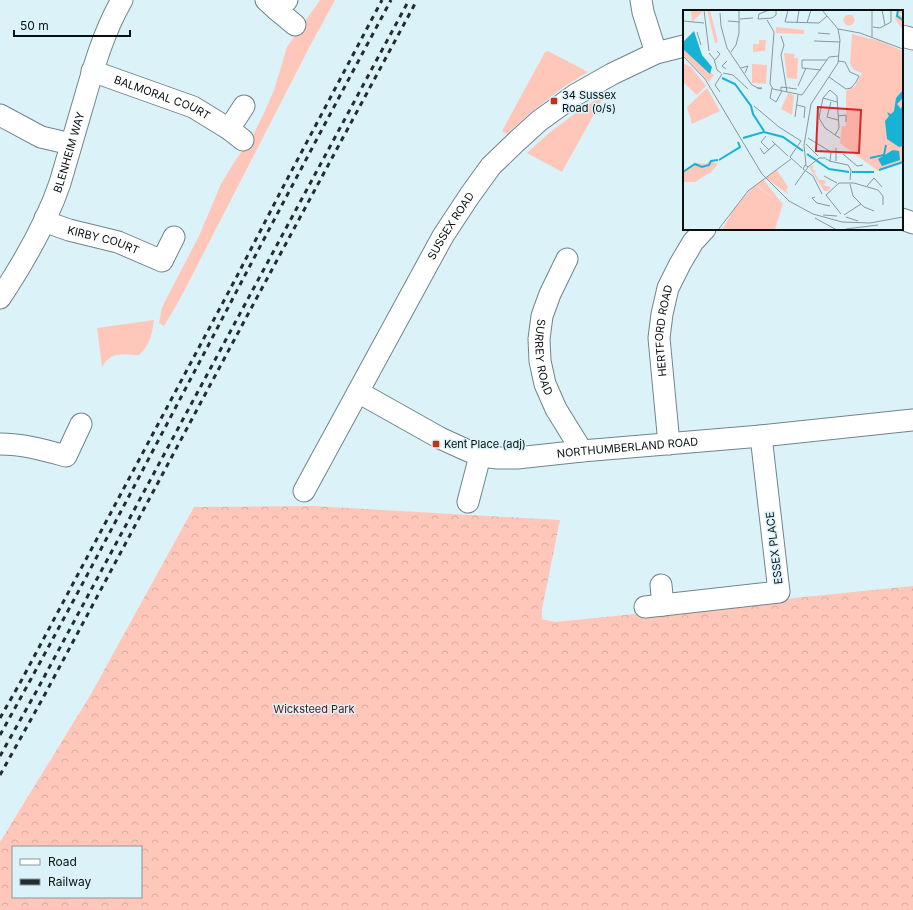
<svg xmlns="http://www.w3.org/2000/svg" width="913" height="910" font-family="Inter,sans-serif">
	<defs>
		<pattern id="forest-crowns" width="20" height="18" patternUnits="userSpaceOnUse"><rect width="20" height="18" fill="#ffc7ba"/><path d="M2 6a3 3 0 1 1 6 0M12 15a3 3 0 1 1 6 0" fill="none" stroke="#d9aa9f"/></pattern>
	</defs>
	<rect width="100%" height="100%" fill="#dcf2f9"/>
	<path fill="#ffc7ba" d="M320 0H335L310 46 180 299 164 326 159 323 162 307 199 236 221 184 233 164 253 135 264 113 274 90 287 47Z
		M548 51 588 72 565 86 530 113 507 134 502 131 545 52Z
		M602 96 603 98 562 172 527 153 549 133 573 115Z
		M154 320C152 334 150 345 139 355 123 355 111 351 102 367L97 328Z"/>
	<path fill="url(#forest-crowns)" fill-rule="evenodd" d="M313 506 560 520 542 609V619L555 622 913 586V910H0V842L91 694 194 507ZM13 847H141V897H13Z"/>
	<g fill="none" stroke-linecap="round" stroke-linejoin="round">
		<defs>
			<g id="minor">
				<path d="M266 0 277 10 287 0"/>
				<path d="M641 0 643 12 656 53"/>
				<path d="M277 10 295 25"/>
				<path d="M902 36 913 39"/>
				<path id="s1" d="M92 71 193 107 229 129 243 140"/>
				<path d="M0 115 41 137 71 144"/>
				<path d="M229 129 244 106"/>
				<path id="s2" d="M45 218 52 224 69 230 118 242 162 261 174 237"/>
				<path d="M902 219 913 223"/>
				<path id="s3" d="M567 259 550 294 542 316 539 339 540 361 545 384 556 409 582 451"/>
				<path id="s4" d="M0 298C24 262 46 224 60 183 68 156 76 128 84 101 94 66 104 31 122 0"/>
				<path id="s5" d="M358 392 440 438 464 449 480 456 498 458H517L582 451 761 436 913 420"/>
				<path d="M0 444C23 444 44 450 66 456L81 424"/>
				<path id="s6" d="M669 444 659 338 662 314 668 288 680 264 693 242 705 229"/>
				<path id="s7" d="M304 491 443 236 470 195 491 166 517 141 539 121 575 95 612 74 656 53 684 46"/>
				<path d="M468 502 480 456"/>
				<path d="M661 585 663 605"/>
				<path d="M645 607 779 592 761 436"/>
			</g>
		</defs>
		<use href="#minor" stroke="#70848a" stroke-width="23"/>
		<use href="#minor" stroke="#fff" stroke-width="21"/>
		<path stroke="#232d2f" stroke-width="3" stroke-dasharray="5 5" stroke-linecap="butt" d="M0 718 20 683 236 278 282 189 382 0
			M0 735C72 606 140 475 209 344 269 229 330 114 391 0
			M0 756 36 692 409 0
			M0 775 44 696 247 316 417 0"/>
	</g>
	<g fill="#bf3419" stroke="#dcf2f9" stroke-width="1.5">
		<rect x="550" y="97" width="8" height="8" rx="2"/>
		<rect x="432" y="440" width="8" height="8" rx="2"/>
	</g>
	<g text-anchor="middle" stroke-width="3" stroke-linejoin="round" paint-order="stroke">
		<g font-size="11" fill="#081012" stroke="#dcf2f9" text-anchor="start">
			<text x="562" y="99">34 Sussex<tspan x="562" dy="13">Road (o/s)</tspan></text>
			<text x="444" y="448">Kent Place (adj)</text>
		</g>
		<g font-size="11" fill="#081012" stroke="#dcf2f9">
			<text dy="4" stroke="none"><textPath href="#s1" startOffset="75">BALMORAL COURT</textPath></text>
			<text dy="4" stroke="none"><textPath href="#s4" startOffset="162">BLENHEIM WAY</textPath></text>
			<text dy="4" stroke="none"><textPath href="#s7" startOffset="303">SUSSEX ROAD</textPath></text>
			<text dy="4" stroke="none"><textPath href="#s2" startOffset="63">KIRBY COURT</textPath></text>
			<text dy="4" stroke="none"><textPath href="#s6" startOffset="114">HERTFORD ROAD</textPath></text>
			<text dy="4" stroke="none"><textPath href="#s3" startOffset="104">SURREY ROAD</textPath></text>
			<text dy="4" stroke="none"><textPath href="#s5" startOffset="286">NORTHUMBERLAND ROAD</textPath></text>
			<text transform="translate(774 548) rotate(-97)" y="4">ESSEX PLACE</text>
		</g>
		<g font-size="11" fill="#521509" stroke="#dcf2f9">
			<text x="314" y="713">Wicksteed Park</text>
		</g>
	</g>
	<g transform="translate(683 10)">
		<rect width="220" height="220" fill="#dcf2f9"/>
		<path d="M214 0H220V3H214L220 7V20L212 9ZM160.5 10a5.5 5.5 0 1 1 11 0a5.5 5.5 0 1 1-11 0ZM76 30H83L82 41 70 42V34H76ZM0 53 8 57 23 76 14 85 1 73ZM69 54 84 55 83 74 69 73ZM24 78 37 101 9 114 4 97ZM131 155 129 159 133 161 131 162 136 170H142L143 173 140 175 148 177 145 181H141L126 157ZM94 160 105 177 103 180 106 185 83 168ZM72 175 97 193 92 220H39L53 196Z" fill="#ffc7ba"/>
		<path d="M8 0H21L9 12ZM24 0H27L35 32 32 33ZM93 17 121 20V24L93 23ZM169 24 197 31 220 41V152L195 161 157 133 159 116H163V81L172 76 179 63 171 60 167 54ZM0 39 31 65 26 72 0 45ZM105 83 111 85 109 105 98 99ZM27 151 35 154 28 162 12 172H0L1 160 13 153 23 154ZM80 169 98 192 148 218 100 193 92 220 97 193 73 175Z" fill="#ffc7ba"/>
		<path d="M101 43 112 44 111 48H115L114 69 104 68Z" fill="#ffc7ba"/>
		<path d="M11 21 19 45 29 57 27 64 0 39V32ZM220 80 219 89 214 94 218 99 220 93V136L216 137 204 129 202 111 206 106 204 102 208 104 211 101 213 88ZM210 140 216 141 217 150 199 156 195 149Z" fill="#18b2d5"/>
		<path fill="none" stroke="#18b2d5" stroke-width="2" d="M215 0 214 6 220 10M39 68 52 74 68 96 70 104 81 121M60 128 81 122 100 127 120 141M124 144 146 159 166 162M187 148 201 145 203 135M36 150 57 137 55 132M196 160 220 152M0 162 12 154 19 157 26 155 28 151 35 150M169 162H191"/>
		<path fill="none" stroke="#87989d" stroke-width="1" d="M21 0 26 41M86 0 76 4 75 9 89 8 93 5V0M139 0 155 19M189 0V27M199 0 202 15M37 3 38 16 44 38 68 74 71 76 77 79 79 78H74M57 9 70 8M84 10 91 22 87 74 90 79 119 85 146 47 156 46M0 11 21 13M45 11 57 12M102 12 136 13 144 6M102 12 105 0M114 13 116 0M124 13 128 0M190 17 197 18 208 12V0M155 19 177 23 220 39M14 22 18 35M135 23 147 24M131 31 157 32M48 42 53 35 56 23V0M26 43 31 49 34 60 38 63M98 45 104 82M98 45 101 35 98 26M0 46 22 69 79 164 106 191 130 204 159 212 187 213 220 207M32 50 37 44 34 41M58 58 65 56 62 63M43 59 39 56 44 51M138 60 119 58V50H144M40 63 50 65 65 79M146 67 163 79 168 78 173 72 176 66 167 62 162 52 155 51M115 76 123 58M89 78 87 88 93 92 99 81M98 80V77L114 79M37 82 32 75 39 64M140 88 154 92M148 92 144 107 155 110M114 95 122 97 121 108M71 96 96 117 118 131M155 106 163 105V112M112 107 115 85M152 125 156 118 154 86 147 80 140 88 136 108 142 118 145 120 152 125 157 128M83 126 78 132 86 140M125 128 148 142 147 151 143 149M89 131 105 146M123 134 135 146M77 138 81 144 92 134M153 138V151M160 144 174 156 180 155M107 147 118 131M107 147 119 158M146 151 165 155 168 160 167 170M123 155 121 135 128 94 155 53 157 30 155 19M125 157 136 148H143M123 160 125 157 122 155 120 159 130 166 139 184M141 166 154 173M167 174 170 186 181 197 191 201M112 175 122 161M184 176 191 168 199 177M143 185 156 173H171L195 180 200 186V195M143 185 158 204M132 187 129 188 134 193 147 196M140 205 154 206M161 205 178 194M163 207 175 211M132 208 154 220M163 219 195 215M35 220 65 181 108 149"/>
		<path fill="#d62828" fill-opacity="0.15" stroke="#d62828" stroke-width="2" d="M135 97 178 100 176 143 133 141Z"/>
		<rect width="220" height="220" fill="none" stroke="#081012" stroke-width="2"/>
	</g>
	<rect x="12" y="846" width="130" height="52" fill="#dcf2f9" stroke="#87989d"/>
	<rect x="20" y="859" width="20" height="6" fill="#ffffff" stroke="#87989d"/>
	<text x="48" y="866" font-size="12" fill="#081012">Road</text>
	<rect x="20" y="879" width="20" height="6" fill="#232d2f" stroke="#87989d"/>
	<text x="48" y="886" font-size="12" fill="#081012">Railway</text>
	<path d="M14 30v6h116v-6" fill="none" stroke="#081012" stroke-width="2"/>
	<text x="20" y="30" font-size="12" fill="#081012" stroke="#dcf2f9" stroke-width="3" paint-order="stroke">50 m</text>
</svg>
